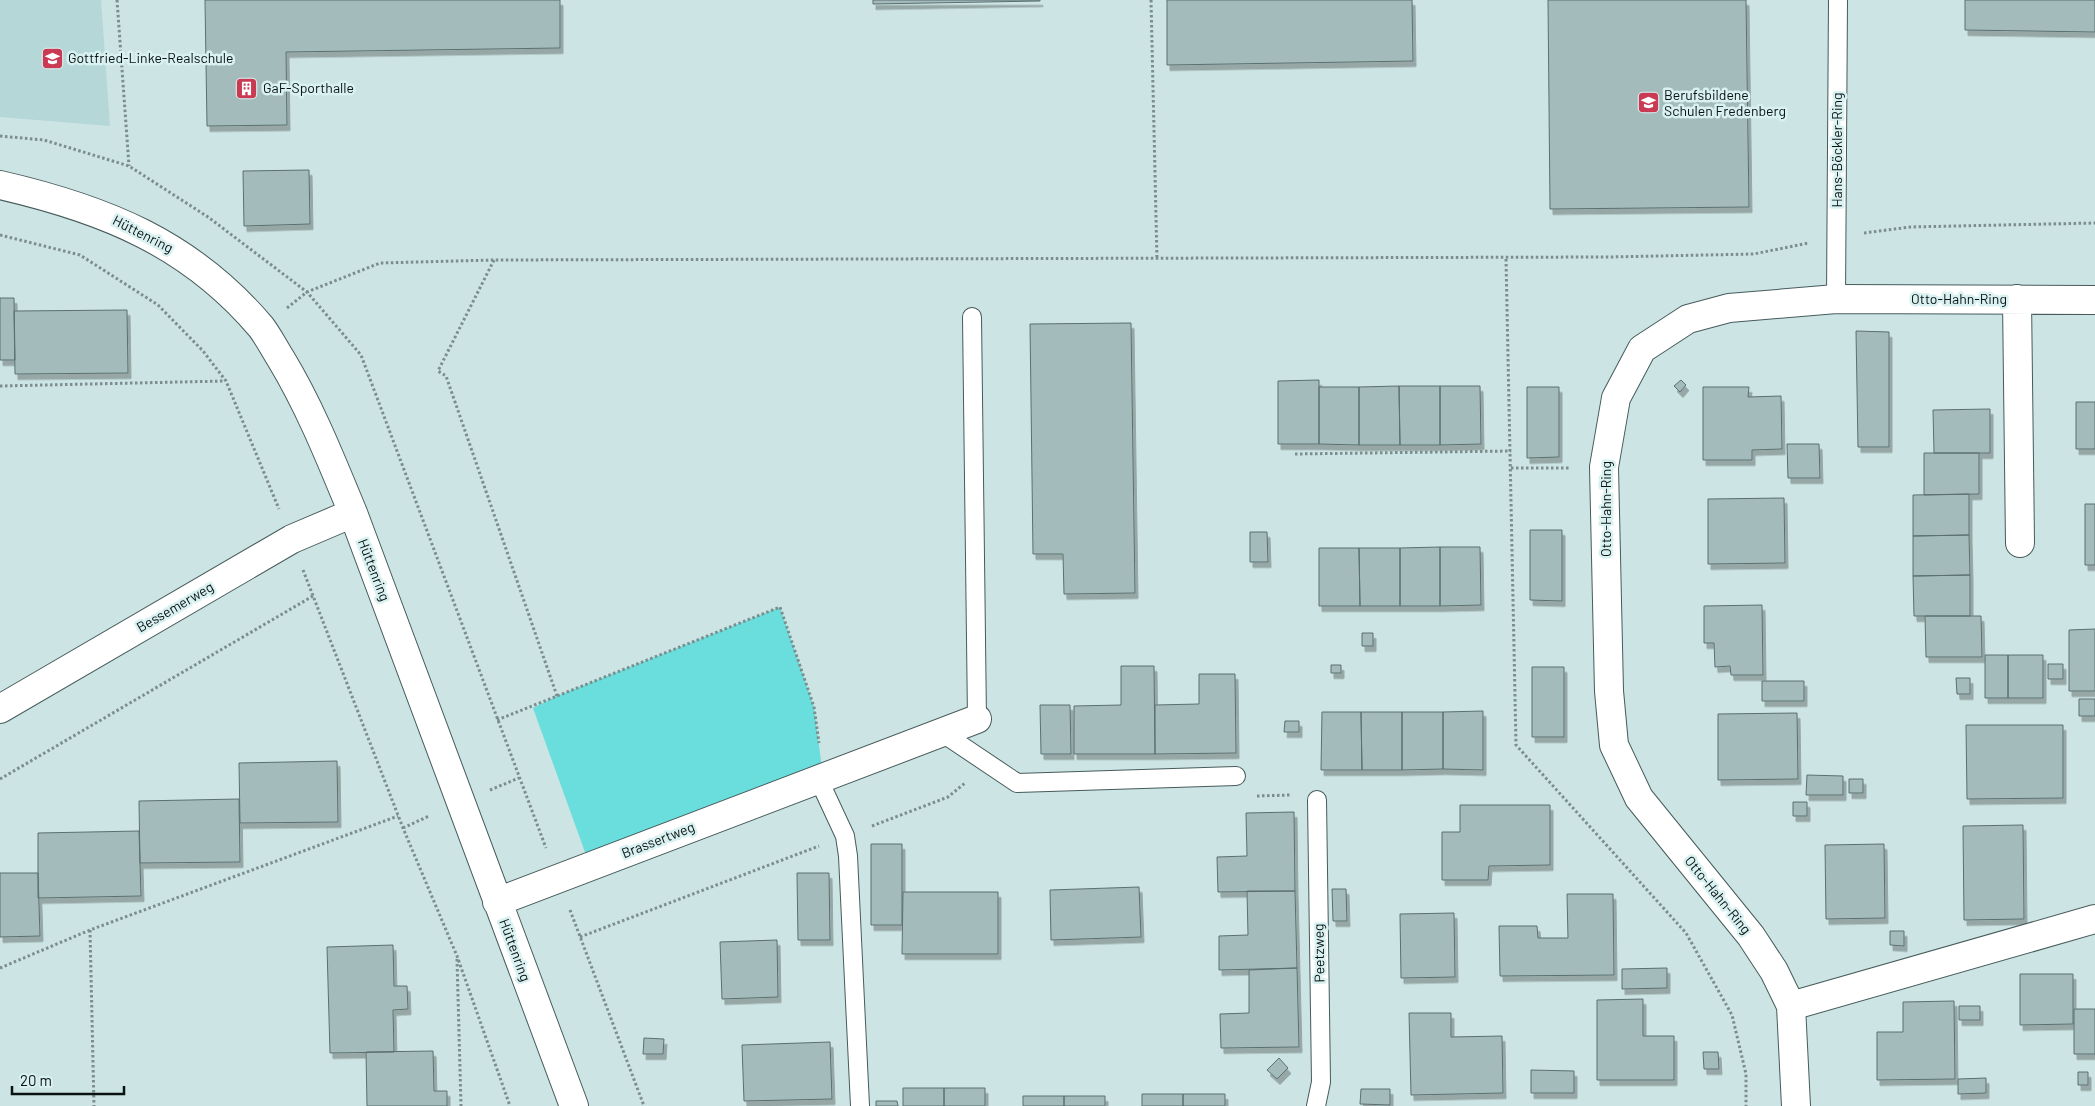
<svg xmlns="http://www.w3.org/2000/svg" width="2095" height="1106" font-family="Barlow,sans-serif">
	<defs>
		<filter id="shadow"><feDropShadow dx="3" dy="5.5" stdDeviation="0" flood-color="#0004"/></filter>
	</defs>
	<rect width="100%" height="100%" fill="#cce4e3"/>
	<path fill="#b6d7d7" d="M0 0H101L110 126 0 117Z"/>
	<path fill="#6adddd" d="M780 607 814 707 823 776 590 866 533 708 557 696Z"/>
	<path fill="#a4bbbb" stroke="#5b7070" filter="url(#shadow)" d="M205 0H560V48L286 52 287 125 207 126Z
		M873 0H1040V1L873 4Z
		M1167 0H1412L1413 61 1167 65Z
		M1548 0H1746L1749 207 1550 209Z
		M1965 0H2095V32L1965 30Z
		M309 170 310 224 244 226 243 171Z
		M0 298H14L15 360H0Z
		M127 310 128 373 15 374 14 311Z
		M1131 323 1135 593 1064 594 1063 554H1033L1030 324Z
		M1856 331 1889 332V447H1858Z
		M1319 380V444H1278V381Z
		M1681 380 1686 385 1680 392 1674 386Z
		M1399 386 1400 445H1359V387Z
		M1399 386H1440V445H1400Z
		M1440 386H1480L1481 444 1440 445Z
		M1319 387H1359V445L1319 444Z
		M1527 387H1559V457L1527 458Z
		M1703 387H1749L1748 397 1781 396 1782 449 1752 450V460H1703Z
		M2076 402H2095V449H2076Z
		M1990 409V453H1934L1933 410Z
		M1787 444H1819L1820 478H1788Z
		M1924 453H1979V494L1924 495Z
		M1969 494V535L1913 536V495Z
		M1784 498 1785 563 1708 564V499Z
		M2085 504H2095V565H2085Z
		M1530 530H1562V601L1530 600Z
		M1250 532H1267L1268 562H1250Z
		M1969 535 1970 575 1913 576V536Z
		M1440 547H1480L1481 605 1440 606Z
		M1440 547V606H1400V548Z
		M1319 548H1359L1360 606H1319Z
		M1359 548H1400V606H1360Z
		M1970 575V616H1914L1913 576Z
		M1762 605 1763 675H1731L1730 666 1715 667 1714 643H1704V606Z
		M1925 616H1981L1982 657H1926Z
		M2095 629V691H2069V630Z
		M1362 633H1373V646H1362Z
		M1985 655H2008V698H1985Z
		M2008 655H2043V698H2008Z
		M2048 664H2063V679H2048Z
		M1331 665H1341V673H1331Z
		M1121 666H1154L1155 754H1074V706L1121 705Z
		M1532 667H1564V737H1532Z
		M1199 674H1235L1236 753 1155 754V705L1199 704Z
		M1956 678H1970V694H1957Z
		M1762 681H1804V701H1762Z
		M2079 699H2095V716H2079Z
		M1040 705H1070L1071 754H1041Z
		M1483 711V770L1443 769V712Z
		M1322 712H1361L1362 770H1321Z
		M1361 712H1402V770H1362Z
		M1402 712H1443V769L1402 770Z
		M1797 713 1798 779 1718 780V714Z
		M1285 721H1299V732H1284Z
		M1966 725H2063V798L1967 799Z
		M337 761 338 822 240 823 239 763Z
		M1807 775 1843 776V795H1806Z
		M1849 779H1863V793H1849Z
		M239 799 240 862 140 863 139 801Z
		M1793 802H1807V816H1793Z
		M1460 805H1550V865L1489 866 1488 880H1442V832H1460Z
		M1294 812 1295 891 1218 892 1217 857 1247 856 1246 813Z
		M2023 825 2024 919 1964 920 1963 826Z
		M139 831 141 896 38 898V833Z
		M871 844H902V925H871Z
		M1884 844 1885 918 1826 919 1825 845Z
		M0 873H38L40 936 0 937Z
		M797 873H829L830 940H798Z
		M1139 887 1141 937 1051 940 1050 890Z
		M1332 889H1346L1347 921H1333Z
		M1247 891H1295L1297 968 1219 970V936L1248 935Z
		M903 892H998V954H902Z
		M1567 894H1613L1614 975 1500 976 1499 926H1537L1538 938H1568Z
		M1454 913 1455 977 1401 978 1400 914Z
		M1890 931H1904V946L1890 945Z
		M777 940 778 997 722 999 720 942Z
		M393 945 394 986H407L408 1009 393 1010 394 1052 330 1053 327 947Z
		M1297 968 1299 1047 1221 1048 1220 1014 1249 1013V970Z
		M1667 968V988L1622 989V969Z
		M2020 974H2073V1024L2020 1025Z
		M1643 999V1036H1674V1080H1597V1000Z
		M1954 1001 1955 1079 1877 1080V1032H1903V1002Z
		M1959 1006H1980V1020H1959Z
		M2074 1009H2095V1054H2074Z
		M1409 1013H1451V1037L1502 1036 1503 1093 1411 1095Z
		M644 1038 664 1039 663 1054H643Z
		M830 1042 832 1099 744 1101 742 1045Z
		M433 1051 434 1091H447V1106H367L366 1052Z
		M1703 1052H1718L1719 1069H1704Z
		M1279 1058 1288 1068 1277 1079 1267 1070Z
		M1531 1070 1574 1071V1093H1531Z
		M2078 1072H2088V1085H2078Z
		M1986 1078V1093L1958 1094V1079Z
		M903 1088H944V1106H903Z
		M944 1088H985V1106H944Z
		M1361 1089H1390V1105L1360 1104Z
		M1142 1094H1183V1106H1142Z
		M1183 1094H1225V1106H1183Z
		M1023 1096H1064V1106H1023Z
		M1064 1096H1105V1106H1064Z
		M876 1101H897L898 1106H876Z"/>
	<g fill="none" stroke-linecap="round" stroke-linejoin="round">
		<defs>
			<path id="service" d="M1836 299 1838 0
				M972 317 977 719
				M941 732 1017 783 1236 776
				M818 778 845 836 848 856 860 1106
				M1316 1106 1321 1082 1317 800"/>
			<path id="minor" d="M0 185C104 209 190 243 261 327 268 336 274 348 281 359 310 407 331 460 353 513L574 1106
				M2017 299 2020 543
				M0 709 292 539 353 513
				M497 902 977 719
				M1791 1006 2095 919
				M1796 1106 1791 1006 1774 971 1751 936 1639 798 1614 745 1609 691 1604 467 1616 398 1642 349 1688 319 1729 308 1836 299 2095 300"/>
		</defs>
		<use href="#service" stroke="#475b5b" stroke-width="20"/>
		<use href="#minor" stroke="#475b5b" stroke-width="30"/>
		<path stroke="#7c8d8d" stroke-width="3" stroke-dasharray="2.5 2.5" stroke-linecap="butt" d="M117 0 129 166
			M1151 0 1157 260
			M0 136 44 140 129 166 208 217 307 292 361 355 546 848
			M1864 233 1910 227 2095 223
			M0 235 80 255 158 305 203 351 226 381 279 509
			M1506 259 1516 745 1686 933 1732 1015 1746 1074V1106
			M494 260 438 371 446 376 557 696
			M287 308 307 292 380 263 494 260 1609 257 1754 254 1808 243
			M0 386 225 381
			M1295 454 1511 451
			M1511 468H1570
			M303 570 403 828 457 956 510 1106
			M497 720 780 607 814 707 819 743
			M0 779 313 596
			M490 790 519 778
			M1257 796 1290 795
			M872 826 948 797 965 783
			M403 828 429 816
			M570 910 644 1106
			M90 930 94 1106
			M580 937 819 846
			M457 959 461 1106
			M0 968 90 930 398 816"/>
		<use href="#service" stroke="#fff" stroke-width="18"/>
		<use href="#minor" stroke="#fff" stroke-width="28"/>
	</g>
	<defs>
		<symbol id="school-square" viewBox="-11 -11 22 22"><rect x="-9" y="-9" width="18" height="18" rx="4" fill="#ca3a52" stroke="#d9f1f1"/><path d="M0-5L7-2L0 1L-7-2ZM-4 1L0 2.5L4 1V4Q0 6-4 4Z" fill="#fff"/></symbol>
		<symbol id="building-square" viewBox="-11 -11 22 22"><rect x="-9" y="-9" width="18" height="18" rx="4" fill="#ca3a52" stroke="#d9f1f1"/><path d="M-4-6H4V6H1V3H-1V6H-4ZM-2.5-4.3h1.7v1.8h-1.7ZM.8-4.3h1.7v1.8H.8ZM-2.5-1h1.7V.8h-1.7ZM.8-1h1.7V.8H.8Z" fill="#fff"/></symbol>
	</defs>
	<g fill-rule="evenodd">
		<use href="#school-square" x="40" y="46" width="25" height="25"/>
		<use href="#building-square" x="234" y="76" width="25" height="25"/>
		<use href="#school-square" x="1636" y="90" width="25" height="25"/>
	</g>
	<g text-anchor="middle" stroke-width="5" stroke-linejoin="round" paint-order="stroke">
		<g font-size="14" fill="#0a1212" stroke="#d9f1f1" text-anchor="start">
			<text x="68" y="63">Gottfried-Linke-Realschule</text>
			<text x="263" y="93">GaF-Sporthalle</text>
			<text x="1664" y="100">Berufsbildene<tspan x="1664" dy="16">Schulen Fredenberg</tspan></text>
		</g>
		<g font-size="14" fill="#0a1212" stroke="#d9f1f1">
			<text transform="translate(1837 150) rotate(-90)" y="5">Hans-Böckler-Ring</text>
			<text transform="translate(143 234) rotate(27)" y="5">Hüttenring</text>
			<text x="1959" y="304">Otto-Hahn-Ring</text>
			<text transform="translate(1606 509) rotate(-90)" y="5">Otto-Hahn-Ring</text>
			<text transform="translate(374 570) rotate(69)" y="5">Hüttenring</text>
			<text transform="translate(175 607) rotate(-30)" y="5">Bessemerweg</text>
			<text transform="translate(658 840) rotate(-21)" y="5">Brassertweg</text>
			<text transform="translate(1718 895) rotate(51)" y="5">Otto-Hahn-Ring</text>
			<text transform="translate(515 950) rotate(70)" y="5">Hüttenring</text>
			<text transform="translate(1319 953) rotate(-91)" y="5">Peetzweg</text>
		</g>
	</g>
	<path d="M12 1086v8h112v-8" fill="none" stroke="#0a1212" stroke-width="2.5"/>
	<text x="20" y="1086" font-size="15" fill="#0a1212" stroke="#d9f1f1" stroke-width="4" paint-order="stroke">20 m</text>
</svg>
